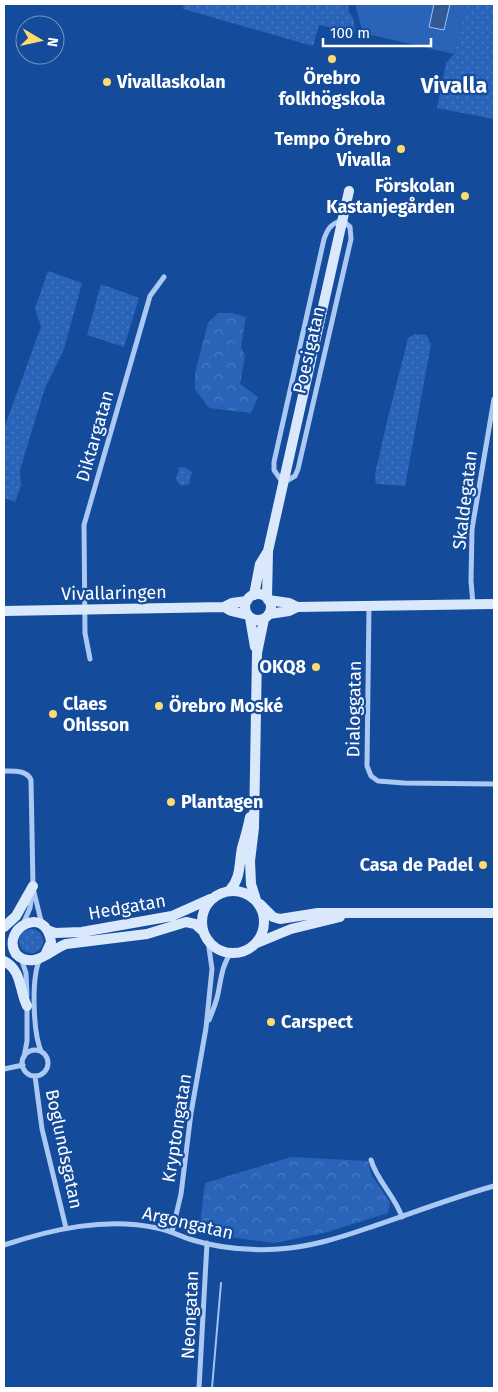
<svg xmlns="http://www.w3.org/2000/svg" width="498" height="1392" font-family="'Fira Sans',sans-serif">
	<defs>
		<pattern id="green-dots" width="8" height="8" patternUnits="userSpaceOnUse" patternTransform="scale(1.25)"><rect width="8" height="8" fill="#2964b9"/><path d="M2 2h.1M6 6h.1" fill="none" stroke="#497bc4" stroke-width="1.8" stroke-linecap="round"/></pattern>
		<pattern id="forest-crowns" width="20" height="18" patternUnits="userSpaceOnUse" patternTransform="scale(1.25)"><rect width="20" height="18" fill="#2964b9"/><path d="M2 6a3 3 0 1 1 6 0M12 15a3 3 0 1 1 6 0" fill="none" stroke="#497bc4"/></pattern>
	</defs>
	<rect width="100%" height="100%" fill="#154b9b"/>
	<path fill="url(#green-dots)" d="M184 4H349L348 10 354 20 355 33 319 25 313 46 183 9Z
		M465 4H494V119L437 108 446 63 454 54Z
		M48 271 82 283 64 349 45 388 20 470 21 485 15 502 4 498V428L41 327 35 308Z
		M101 284 139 298 124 347 87 335Z
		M415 334 426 335 431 344 405 486 376 484C373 475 378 462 380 453 388 414 399 376 408 338Z
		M179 467 186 468 192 472 189 484 181 486 176 480Z
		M19 941a12 12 0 1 1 24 0a12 12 0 1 1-24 0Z"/>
	<path fill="url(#forest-crowns)" d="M218 313H232L246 317 241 347 245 356 240 384 258 397 251 413 209 408 195 389V373L208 323Z
		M291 1157 368 1161 371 1174 390 1202 388 1213 324 1233 274 1243 199 1233 205 1183Z"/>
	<path fill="#2964b9" d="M355 4H465L454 54 363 33Z"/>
	<path fill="#335994" stroke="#9ec3f5" d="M434 4H450L444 30 429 27Z"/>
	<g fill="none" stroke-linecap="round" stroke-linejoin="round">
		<path stroke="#9ec3f5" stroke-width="2" d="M212 1388 221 1283"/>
		<path stroke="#abc9f3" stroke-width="5" d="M342 220 350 227 351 239 298 469 295 476 283 483 274 470V462L324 239C328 228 331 224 342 220Z
			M473 604 471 581 472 529 494 399
			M369 606 367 766 371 776 378 781 404 783 494 784
			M90 659 85 633 84 525 150 296 164 277
			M4 771C14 771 27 770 31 780L33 886
			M34 892 42 925
			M23 924 30 908 32 894
			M21 958 26 973 27 996
			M40 959C31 977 33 1032 41 1051
			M209 1020C212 1013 215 1005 217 998 221 982 221 966 231 953
			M22 1063a13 13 0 1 1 26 0a13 13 0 1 1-26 0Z
			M24 1057 27 1041V1004
			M4 1069 23 1065
			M35 1076 42 1129 66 1228
			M371 1160C377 1181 395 1196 402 1217
			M172 1232 181 1194 191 1113 206 1028 212 969 208 941
			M4 1245C53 1229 105 1217 157 1228 168 1230 178 1235 189 1239 218 1248 250 1251 279 1249 310 1247 339 1238 368 1228 410 1214 451 1198 494 1186
			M199 1388 207 1243"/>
		<path stroke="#dae8fc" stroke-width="10" d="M245 607a13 13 0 1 1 26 0a13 13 0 1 1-26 0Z
			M254 595 260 564 268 551 349 191
			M267 598 268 551
			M268 600 289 603 297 607 494 604
			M224 607 231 611 248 615
			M4 611 224 607 232 603 247 601
			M269 614 289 611 297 607
			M250 618 255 647
			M230 890C241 878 239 863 242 848 245 838 248 828 250 817
			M202 922a31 31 0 1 1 62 0a31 31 0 1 1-62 0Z
			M256 900 251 884 250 861 254 828 257 653 264 619
			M260 904 273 917 280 919 318 913H494
			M4 927 16 916 33 886
			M47 930 55 933 82 932 172 916 210 899
			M257 943 291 929 340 917
			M45 955 51 942C46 903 0 929 16 954 21 959 28 961 34 960 45 958 55 948 66 944L147 934 186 922 195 924 203 931
			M4 961C22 970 19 990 27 1006"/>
	</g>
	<g fill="#ffda6d" stroke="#154b9b" stroke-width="2">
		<circle cx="332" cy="59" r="5"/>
		<circle cx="107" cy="82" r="5"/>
		<circle cx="401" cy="149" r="5"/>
		<circle cx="465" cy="196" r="5"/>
		<circle cx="316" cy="667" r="5"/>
		<circle cx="159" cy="706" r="5"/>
		<circle cx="53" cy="714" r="5"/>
		<circle cx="171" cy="802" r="5"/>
		<circle cx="483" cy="865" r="5"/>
		<circle cx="271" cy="1022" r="5"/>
	</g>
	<g text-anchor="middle" stroke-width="4.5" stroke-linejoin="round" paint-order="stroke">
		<g font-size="18" font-weight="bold" fill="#fff" stroke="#154b9b" text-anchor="start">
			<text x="332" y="84" text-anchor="middle">Örebro<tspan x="332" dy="21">folkhögskola</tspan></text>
			<text x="117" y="88">Vivallaskolan</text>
			<text x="391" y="145" text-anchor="end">Tempo Örebro<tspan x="391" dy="21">Vivalla</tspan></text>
			<text x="455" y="192" text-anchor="end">Förskolan<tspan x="455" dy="21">Kastanjegården</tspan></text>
			<text x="306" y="673" text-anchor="end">OKQ8</text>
			<text x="63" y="710">Claes<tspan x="63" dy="21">Ohlsson</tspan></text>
			<text x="169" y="712">Örebro Moské</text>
			<text x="181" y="808">Plantagen</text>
			<text x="473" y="871" text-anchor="end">Casa de Padel</text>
			<text x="281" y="1028">Carspect</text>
		</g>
		<g font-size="18" fill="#fff" stroke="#154b9b">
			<text transform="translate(309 350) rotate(-77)" y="6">Poesigatan</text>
			<text transform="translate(95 436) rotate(-74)" y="6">Diktargatan</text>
			<text transform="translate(465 500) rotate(-83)" y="6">Skaldegatan</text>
			<text transform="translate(114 593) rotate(-1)" y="6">Vivallaringen</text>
			<text transform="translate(354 709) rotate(-89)" y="6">Dialoggatan</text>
			<text transform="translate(127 907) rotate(-10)" y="6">Hedgatan</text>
			<text transform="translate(177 1128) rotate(-81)" y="6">Kryptongatan</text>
			<text transform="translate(64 1149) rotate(78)" y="6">Boglundsgatan</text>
			<text transform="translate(188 1223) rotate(13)" y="6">Argongatan</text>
			<text transform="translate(190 1315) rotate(-87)" y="6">Neongatan</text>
		</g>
		<g font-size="22" font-weight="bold" fill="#fff" stroke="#154b9b">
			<text x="454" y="93">Vivalla</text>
		</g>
	</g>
	<rect width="498" height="1392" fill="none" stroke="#ffffff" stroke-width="10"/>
	<g transform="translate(40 40) rotate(99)"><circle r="24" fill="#154b9b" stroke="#7393c3"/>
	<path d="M0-4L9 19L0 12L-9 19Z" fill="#ffda6d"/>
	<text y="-8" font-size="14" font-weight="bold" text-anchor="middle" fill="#ffffff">N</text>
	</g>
	<path d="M323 38v8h108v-8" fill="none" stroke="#ffffff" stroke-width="2.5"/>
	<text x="330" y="38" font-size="15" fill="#ffffff" stroke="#154b9b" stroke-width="4" paint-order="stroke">100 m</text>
</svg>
